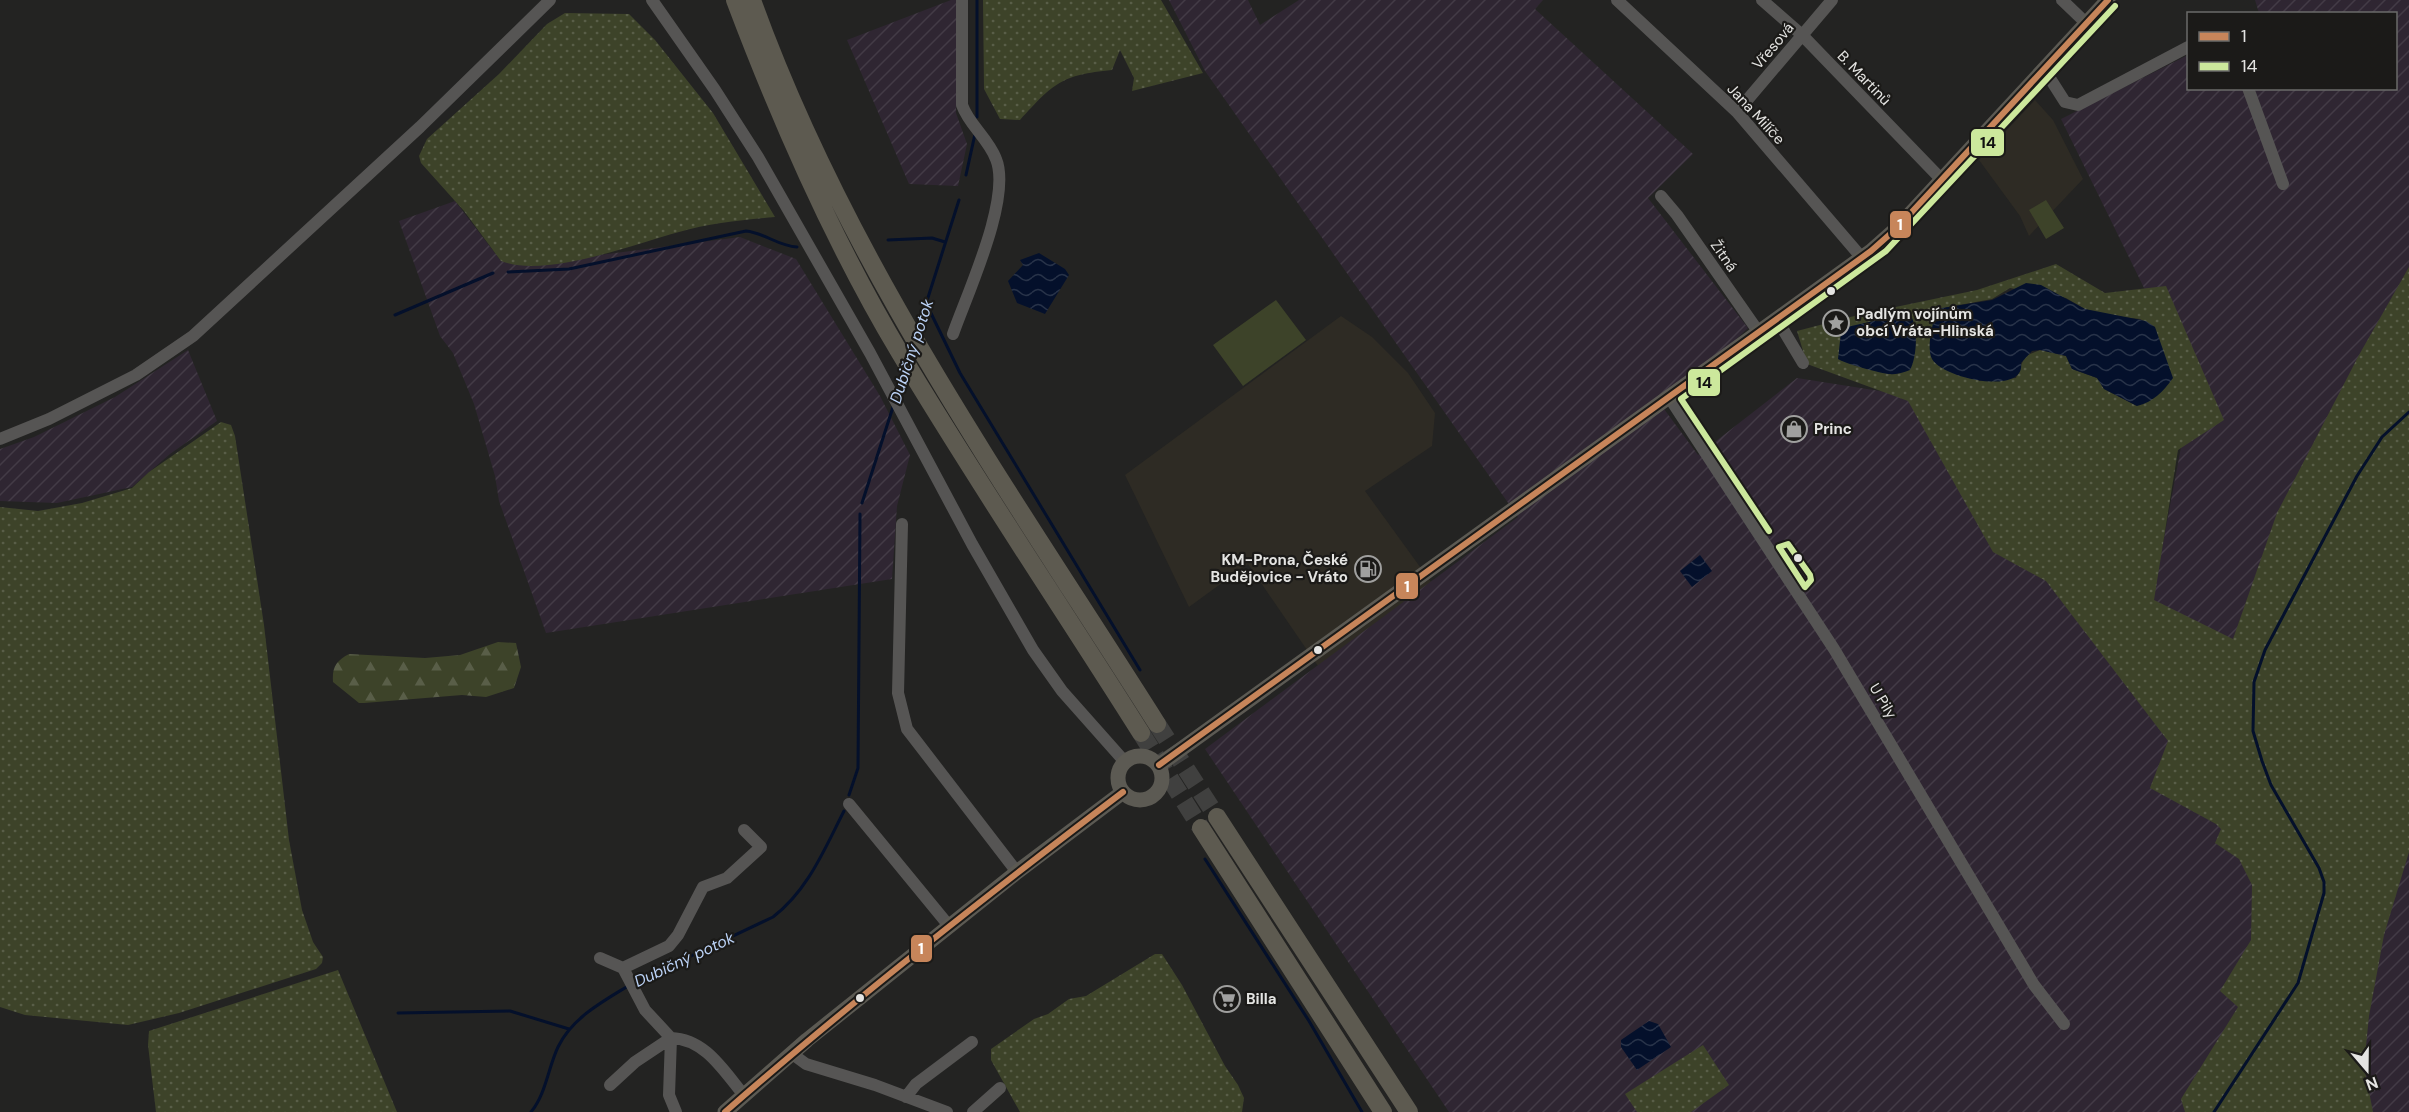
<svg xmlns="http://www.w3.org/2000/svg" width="2409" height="1112" font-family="'DM Sans',sans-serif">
	<defs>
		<pattern id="industrial-furrows" width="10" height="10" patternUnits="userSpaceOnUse" patternTransform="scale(1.5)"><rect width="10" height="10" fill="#2f2632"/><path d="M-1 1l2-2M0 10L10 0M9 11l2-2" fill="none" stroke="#433b46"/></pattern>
		<pattern id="grass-dots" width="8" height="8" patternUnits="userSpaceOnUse" patternTransform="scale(1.5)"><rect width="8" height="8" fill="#3d4329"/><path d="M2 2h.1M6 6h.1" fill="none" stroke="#595e48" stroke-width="1.8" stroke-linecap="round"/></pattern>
		<pattern id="forest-firs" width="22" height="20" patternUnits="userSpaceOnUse" patternTransform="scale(1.5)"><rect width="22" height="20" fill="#3d4329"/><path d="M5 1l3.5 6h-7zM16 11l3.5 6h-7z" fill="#595e48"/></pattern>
		<pattern id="water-waves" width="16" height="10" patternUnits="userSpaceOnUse" patternTransform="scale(1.5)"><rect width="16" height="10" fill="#04102b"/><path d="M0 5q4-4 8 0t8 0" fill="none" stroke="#283349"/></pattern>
	</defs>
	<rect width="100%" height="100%" fill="#232322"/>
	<path fill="#2e2b24" d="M2035 100 2053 120 2083 179 2029 236 2020 216 1979 160Z
		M1341 316 1372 337 1408 373 1435 413 1432 446 1365 491 1431 582 1318 666 1248 564 1189 607 1125 475Z"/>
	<path fill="url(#industrial-furrows)" d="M951 0H957L958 8 956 113 967 144 958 186 909 184 847 40Z
		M1169 0H1248L1260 25 1299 0H1543L1535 9 1693 154 1648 198 1748 328 1664 409 1698 455 1797 378 1918 397 2155 586 2184 431 2147 294 2061 119 2188 55V88H2396V14L2259 13 2255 0H2409V1112H1449L1205 749 1518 517 1205 71Z
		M455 201 501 261 562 263 592 256 740 237 796 259 880 396 910 455 897 506 892 579 546 633 499 501 495 476 474 404 453 353 440 336 399 221Z
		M188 350 217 421 170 454 132 487 57 503 0 501V449L34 437 115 397Z"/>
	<path fill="url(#grass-dots)" fill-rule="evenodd" d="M983 0H1161L1203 73 1132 91 1134 78 1120 50 1112 70C1061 75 1054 83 1020 120L1000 119 984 89Z
		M565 13 629 14 655 40 713 113 775 217C743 220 710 223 679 232 634 244 544 279 501 261L464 211 421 163 419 156 427 139 499 74 547 24Z
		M2056 264 2105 293 2166 286 2224 420 2178 450 2154 600 2233 639 2277 513 2359 355 2409 267V852L2384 935 2369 1016 2364 1066 2373 1112H2185L2181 1099 2238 1007 2220 991 2251 940 2252 885 2239 859 2215 843 2221 829 2216 824 2150 788 2168 741 2046 581 1993 552 1908 401 1807 364 1797 331 1862 314 1977 290ZM2010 288 2066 298 2085 309 2106 315 2140 319 2155 327 2137 406 2104 389 2097 378 2072 369 2066 356 2040 350 2025 356 2016 378 1979 381 1935 313 1943 308 1992 299Z
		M221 422 231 425 235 436 264 625 289 840 302 910 313 942 323 957 322 963 316 969 179 1013 128 1025 25 1015 0 1007V507L38 511 82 503 132 488 149 472Z
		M1155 954H1162L1182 985 1225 1066 1238 1085 1244 1098 1242 1112H1020L991 1060V1049L1034 1019 1048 1014 1069 999 1086 996Z
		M338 970 397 1112H156L148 1045 149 1031Z
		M1703 1045 1729 1085 1691 1112H1637L1625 1094Z"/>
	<path fill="url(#forest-firs)" d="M498 642 516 643 521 667 514 688 486 697 462 695 364 703H359L333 682C332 667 336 661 349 654L425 658 460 655Z"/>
	<path fill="#3d4329" d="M2046 200 2064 228 2046 239 2029 210Z
		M1276 300 1306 340 1243 386 1213 345Z"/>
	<path fill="url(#water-waves)" d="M1039 253 1065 269 1069 275 1045 314 1017 303 1008 281 1023 265 1020 260Z
		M2026 283 2041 285 2085 309 2146 321 2155 327 2173 378C2163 392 2153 402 2137 406L2104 389 2097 378 2072 369 2066 356 2040 350 2032 351 2021 363C2026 396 1943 379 1932 359 1926 347 1933 326 1935 313L1942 308 1992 300Z
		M1909 313C1919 325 1917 357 1910 370 1904 372 1897 375 1890 374 1882 374 1843 363 1838 359L1841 332 1847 327Z
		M1700 555 1712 571 1692 587 1680 571Z
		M1649 1021 1658 1024 1671 1047 1637 1070 1621 1047V1040Z"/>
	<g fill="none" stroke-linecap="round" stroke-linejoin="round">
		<path stroke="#04102b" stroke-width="3" d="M977 117V0
			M966 175 975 134
			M888 240 932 238 945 242
			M508 272 569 269 746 231C765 233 778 246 797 247
			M926 303 960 373 1140 670
			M395 315 493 273
			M918 329 959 200
			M897 395 904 373
			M862 503 894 404
			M849 795 858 768 860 514
			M1205 859 1309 1021 1362 1112
			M634 983 773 917C808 890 824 850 844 811
			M398 1013 510 1011 569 1029
			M531 1112C546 1094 548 1068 558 1047 572 1018 602 1002 628 986
			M2214 1112 2298 983 2324 893V882L2319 868 2271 785 2262 761 2253 731 2254 682 2265 650 2357 476 2382 437 2409 412"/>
		<path stroke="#40403f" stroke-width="18" stroke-dasharray="18 9" stroke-linecap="butt" d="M1157 724 1217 817
			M1141 733 1201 828"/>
		<path stroke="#565554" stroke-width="12" d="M652 0 715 90 758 157 870 353 972 544 1033 650 1062 691 1125 762
			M1617 0 1737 112 1862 258
			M1762 0 1802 35 1942 180
			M2062 0 2086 23
			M2044 69 2065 102 2078 105 2188 47
			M2248 88 2283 184
			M1737 112 1832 0
			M1661 196 1677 215 1760 334
			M1778 321 1803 363
			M953 334C967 294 1012 198 996 159 988 138 969 125 962 105V0
			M1669 397 1834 649 2034 985 2064 1024
			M0 439 49 419 136 375 193 336 420 127 550 0
			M902 524 898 693 907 729 1017 872
			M849 804 950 927
			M600 958 623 968 645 1010 671 1038C705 1039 723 1070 743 1094
			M623 968 669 946 678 935 703 887 727 878 761 847 744 830
			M671 1038 669 1095 676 1112
			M791 1053 806 1064 875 1085 947 1112
			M610 1085 635 1062 671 1038
			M906 1097 916 1084 972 1042
			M973 1112 1000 1088"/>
		<path stroke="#5c5a53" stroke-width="15" d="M1118 778a22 22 0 1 1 44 0a22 22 0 1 1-44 0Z
			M1159 765 1871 251 1897 228 2108 0
			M725 1112 807 1040 1017 872 1123 792"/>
		<path stroke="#5d5a50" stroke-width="18" d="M735 0C781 122 833 241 900 353 977 482 1061 606 1141 733
			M752 0C846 262 1009 490 1157 724
			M1217 817 1409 1112
			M1201 828 1383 1112"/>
		<defs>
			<path id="bus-1" d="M1159 765 1871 251 1897 228 2108 0
				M725 1112C853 1000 987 895 1123 792"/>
			<path id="bus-2" d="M1769 531 1681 399 1886 251 2115 6
				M1788 544 1810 575 1811 580 1805 587 1779 547Z"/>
		</defs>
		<use href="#bus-1" stroke="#1b1a18" stroke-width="10"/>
		<use href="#bus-2" stroke="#1b1a18" stroke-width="10"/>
		<use href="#bus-1" stroke="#c7855a" stroke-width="6"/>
		<use href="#bus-2" stroke="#cce89c" stroke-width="6"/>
	</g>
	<defs>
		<symbol id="sight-ring" viewBox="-11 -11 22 22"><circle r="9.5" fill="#1b1a18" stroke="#a0a09f" stroke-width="1.5"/><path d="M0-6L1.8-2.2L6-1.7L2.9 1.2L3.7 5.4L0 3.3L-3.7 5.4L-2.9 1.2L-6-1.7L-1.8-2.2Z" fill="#a0a09f"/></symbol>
		<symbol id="shop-ring" viewBox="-11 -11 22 22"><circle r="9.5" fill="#1b1a18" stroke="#a0a09f" stroke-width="1.5"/><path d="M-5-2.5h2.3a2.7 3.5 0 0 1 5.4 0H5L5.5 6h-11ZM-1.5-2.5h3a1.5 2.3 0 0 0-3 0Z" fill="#a0a09f"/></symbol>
		<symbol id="fuel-ring" viewBox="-11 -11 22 22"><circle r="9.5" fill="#1b1a18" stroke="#a0a09f" stroke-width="1.5"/><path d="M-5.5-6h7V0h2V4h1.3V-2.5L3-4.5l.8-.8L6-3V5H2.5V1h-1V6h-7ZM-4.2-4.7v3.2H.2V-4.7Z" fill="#a0a09f"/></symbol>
		<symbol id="supermarket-ring" viewBox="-11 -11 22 22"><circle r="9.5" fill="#1b1a18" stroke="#a0a09f" stroke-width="1.5"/><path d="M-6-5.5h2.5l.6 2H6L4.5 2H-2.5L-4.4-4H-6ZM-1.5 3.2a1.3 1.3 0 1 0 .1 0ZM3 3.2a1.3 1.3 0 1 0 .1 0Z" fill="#a0a09f"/></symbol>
	</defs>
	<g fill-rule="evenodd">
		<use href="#sight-ring" x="1821" y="308" width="30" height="30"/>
		<use href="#shop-ring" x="1779" y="414" width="30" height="30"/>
		<use href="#fuel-ring" x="1353" y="554" width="30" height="30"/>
		<use href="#supermarket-ring" x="1212" y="984" width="30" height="30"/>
	</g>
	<g fill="#e4e4e2" stroke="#1b1a18" stroke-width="2">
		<circle cx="1831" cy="291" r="5"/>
		<circle cx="1798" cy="558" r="5"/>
		<circle cx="1318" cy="650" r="5"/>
		<circle cx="860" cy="998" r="5"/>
	</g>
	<g text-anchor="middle" stroke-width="4.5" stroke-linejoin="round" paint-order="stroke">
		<g font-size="15" fill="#e4e4e2" stroke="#1b1a18">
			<text transform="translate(1773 46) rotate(-50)" y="5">Vřesová</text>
			<text transform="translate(1864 78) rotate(46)" y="5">B. Martinů</text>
			<text transform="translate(1756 114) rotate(47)" y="5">Jana Milíče</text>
			<text transform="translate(1724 256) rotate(55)" y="5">Žitná</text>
			<text transform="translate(1883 701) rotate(59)" y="5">U Pily</text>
		</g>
		<g font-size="15" font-weight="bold" fill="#e4e4e2" stroke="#1b1a18" text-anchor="start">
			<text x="1856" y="319">Padlým vojínům<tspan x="1856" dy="17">obcí Vráta-Hlinská</tspan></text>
			<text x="1814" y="434">Princ</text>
			<text x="1348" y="565" text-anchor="end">KM-Prona, České<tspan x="1348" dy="17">Budějovice - Vráto</tspan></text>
			<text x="1246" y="1004">Billa</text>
		</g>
		<g font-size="16" font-style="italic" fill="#bbd2f6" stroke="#1b1a18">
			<text transform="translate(911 351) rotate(-72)" y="6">Dubičný potok</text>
			<text transform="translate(684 959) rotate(-25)" y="6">Dubičný potok</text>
		</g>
	</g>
	<g stroke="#1b1a18" stroke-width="2">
		<rect x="1970" y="128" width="35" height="29" rx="6" fill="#cce89c"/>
		<rect x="1889" y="210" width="23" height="29" rx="6" fill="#c7855a"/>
		<rect x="1687" y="368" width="34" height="29" rx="6" fill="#cce89c"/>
		<rect x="1395" y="572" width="24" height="28" rx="6" fill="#c7855a"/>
		<rect x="910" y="934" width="23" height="29" rx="6" fill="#c7855a"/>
	</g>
	<g font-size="16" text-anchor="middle" font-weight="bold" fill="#fff">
		<text x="1900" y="230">1</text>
		<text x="1407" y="592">1</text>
		<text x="921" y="954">1</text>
	</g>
	<g font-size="16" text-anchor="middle" font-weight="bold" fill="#111">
		<text x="1988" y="148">14</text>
		<text x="1704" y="388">14</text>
	</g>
	<rect x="2187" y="12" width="210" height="78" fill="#1b1a18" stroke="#6b6b69" stroke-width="1.5"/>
	<rect x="2199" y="32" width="30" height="9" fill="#c7855a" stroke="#6b6b69" stroke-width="1.5"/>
	<text x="2241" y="42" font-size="18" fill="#e4e4e2">1</text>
	<rect x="2199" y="62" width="30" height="9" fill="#cce89c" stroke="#6b6b69" stroke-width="1.5"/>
	<text x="2241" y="72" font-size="18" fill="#e4e4e2">14</text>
	<g transform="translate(2367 1070) rotate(160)" stroke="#1b1a18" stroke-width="4.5" paint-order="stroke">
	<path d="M0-4.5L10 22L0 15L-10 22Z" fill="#e4e4e2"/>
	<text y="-9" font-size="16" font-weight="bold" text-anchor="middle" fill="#e4e4e2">N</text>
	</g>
</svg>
